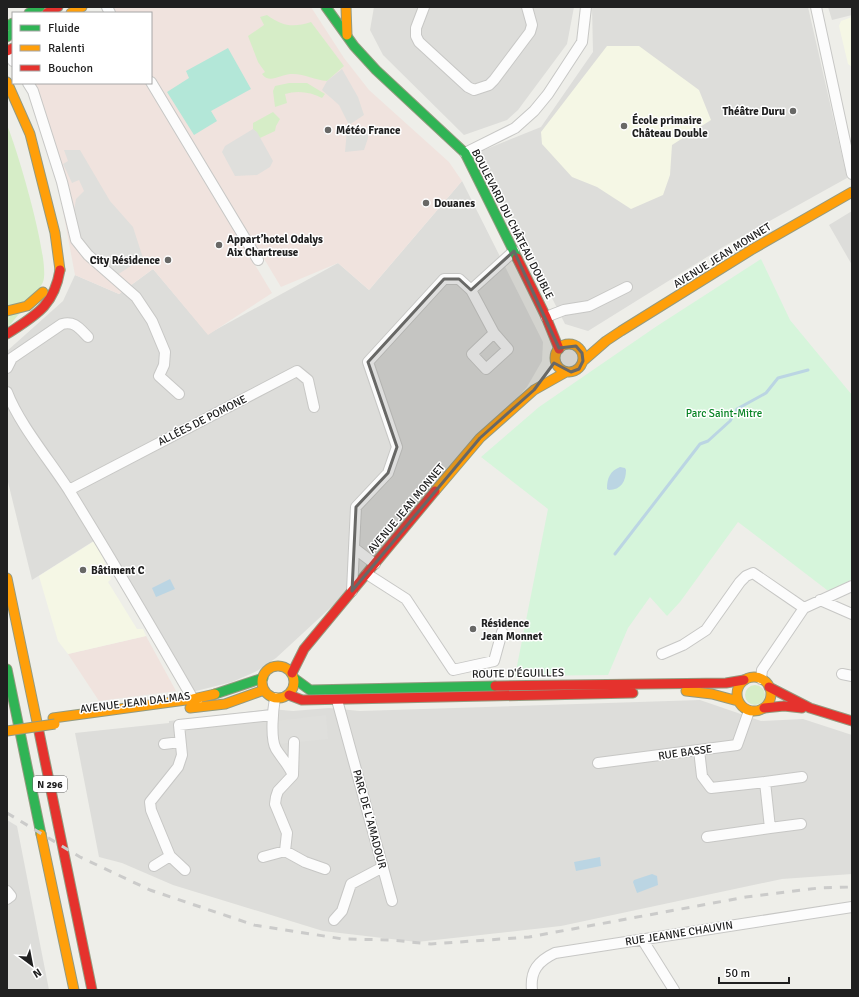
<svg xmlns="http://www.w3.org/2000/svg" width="859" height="997" font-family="Signika,sans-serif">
	<rect width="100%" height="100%" fill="#eeeee9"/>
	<path fill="#ddddda" d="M374 7H574L567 44 518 110 507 120 464 135 383 55 370 30Z
		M592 7H808L847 178 723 247 588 331 565 324 479 152 541 127 593 52Z
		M828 7H852V15L832 20Z
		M462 181 543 342 542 361 527 387 341 598 276 658 257 671 232 682 192 692 136 591 100 537 32 580 7 478V351L63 301 75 275 119 294 153 269 208 334 338 263 369 290Z
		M852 211V265L829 225Z
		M700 700 761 721 803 719 852 735V874L782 879 561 926 417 942 323 931 173 885 122 863 99 857 75 733 169 723V721L271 709 293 711 329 708 360 711Z
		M7 820 17 826 49 990H7Z"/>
	<path fill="#f0e3de" d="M113 7H311L344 58 369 90 449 162 462 181 369 290 338 263 281 287 246 229 244 230 151 75V13H114Z
		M35 83H145L272 293 208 335 153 269 119 294 75 275 48 130Z
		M146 636 176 691 99 701 68 654Z"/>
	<path fill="#f5f7e5" d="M852 17V67L848 64 839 26 841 21Z
		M607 46H639L699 90 711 120 672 145 670 175 663 195 631 209 597 187 572 177 542 144 541 132Z
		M96 540 111 579 108 582 137 629H143L146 636 68 654 58 641 39 576Z"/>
	<path fill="#d6edc7" d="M267 15C282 26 293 28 311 22L344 66 327 81C314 80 304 73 290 74 280 75 269 84 262 74L265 72 258 62 248 36 264 25 260 17Z
		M289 83H307L325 94 322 98C311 92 297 90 285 94L287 103 275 107 273 91 275 86Z
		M273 112 280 119 276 126 275 131 260 138 253 129V123Z
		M7 125C17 148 51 262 43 282 38 293 15 318 7 329Z
		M745 695a10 10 0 1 1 20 0a10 10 0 1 1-20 0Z"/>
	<path fill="#d6f5db" d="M761 259 790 320 852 395V579L831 591 827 590 738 522 680 602 667 616 650 597 628 628 608 675 515 676 548 509 481 457 539 407 657 326Z"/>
	<path fill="#b3e7d8" d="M228 48 251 89 211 111 217 121 194 135 167 92 189 78 186 71Z"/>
	<path fill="#dfdfdc" d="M342 69 358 97 364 115 349 125 339 105 322 90 327 81Z
		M361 128H368V138L364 150 345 152 347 130Z
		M253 129 257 132 273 161 270 167 257 175 235 176 222 152 225 146Z
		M64 150H80L110 201 133 227 143 258 117 275 94 255 82 240 74 211 76 199 84 191 79 180 72 183 63 164 68 161Z
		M326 715 328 739 278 744 276 721Z"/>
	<path fill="#bbd5e3" d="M620 467 625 468 626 470C626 481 621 490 609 490L607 489C607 478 610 471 620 467Z
		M170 579 175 589 156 597 152 588Z
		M600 857 601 866 576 871 574 862Z
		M652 874 657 876 658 885 637 893 633 882 634 880Z"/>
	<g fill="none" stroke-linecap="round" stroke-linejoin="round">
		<path stroke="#bbd5e3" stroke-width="3" d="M615 554 700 444 708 441 730 421 737 409 766 393 778 378 808 370"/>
		<defs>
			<path id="street" d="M107 7 110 13
				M424 7 416 28V36L419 42 468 87 474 90 489 85 494 80 530 32 532 25 527 7
				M816 7 852 174
				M7 52 13 61
				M151 82 258 260
				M28 83 33 91 62 182 76 240 88 255 136 297 152 321 165 352 164 365 159 376 179 394
				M465 153 515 128 534 111 548 94 582 42 586 7
				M471 290 514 251
				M546 317 564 310 589 306 627 287
				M7 368 12 358 62 324C75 321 79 328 88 337
				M7 392C19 424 51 462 70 492 112 560 153 630 193 699L197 702
				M69 490 297 371 308 380 314 407
				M375 564 354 548 356 507 388 473 397 447 368 362 444 279H459L471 290 494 333 472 354 486 369 508 349 494 333
				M367 574 406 599 453 670 494 661 502 632
				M352 591 354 548
				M820 600 852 614
				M662 654 683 645 706 630 740 582 746 576 753 573 804 608
				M842 674 852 676
				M761 679 762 670 804 608 852 586
				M275 698C273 709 270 739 276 749 281 757 287 763 292 773
				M337 700 392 901
				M164 744 180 742
				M699 750 702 776 711 788 765 782 770 828 707 837
				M598 763 737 745 749 711
				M765 782 802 777
				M770 828 801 824
				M285 851 287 833 275 804 276 797 278 791 293 775 294 742
				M263 857 285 851 305 862 325 869
				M154 866 170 856
				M185 870 170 856 151 810 150 802 178 767 182 755 179 725 272 715
				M7 891 11 896 7 899
				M334 920 342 911 351 884 383 867
				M642 939 674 990
				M532 990C530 971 538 961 555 953L852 907"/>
			<path id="fast" d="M326 7 354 46 376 70 465 153 517 258
				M29 13 40 7
				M7 26 13 23
				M7 37 13 33
				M7 669 41 834
				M295 679 310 690 495 686
				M215 694 263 678"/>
			<path id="slow" d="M346 7 347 35
				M71 13 82 7
				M7 82 30 134 55 233 60 270
				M7 311 27 306 43 292
				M555 358a14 14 0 1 1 28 0a14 14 0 1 1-28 0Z
				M583 361 606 341 621 331 751 250 852 192
				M435 491 480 438 534 390 566 372
				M7 578 38 727
				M262 682a16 16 0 1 1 32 0a16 16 0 1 1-32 0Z
				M737 694a17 17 0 1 1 34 0a17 17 0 1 1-34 0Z
				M686 691 712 694 738 701
				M190 708 225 704 264 690
				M53 718 193 699 215 694
				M41 834 74 990"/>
			<path id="jam" d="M47 13 58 7
				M7 51 13 48
				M517 258 546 317 559 349
				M7 334C36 315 54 306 60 270
				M292 673 304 649 435 491
				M495 686 726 683 744 680
				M769 687 810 708 852 721
				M289 695 302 700 633 693
				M764 708 784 706 802 708
				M38 727 92 990"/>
		</defs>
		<use href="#street" stroke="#c7c7c5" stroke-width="12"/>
		<use href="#fast" stroke="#949a7f" stroke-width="11"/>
		<use href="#slow" stroke="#949a7f" stroke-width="11"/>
		<use href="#jam" stroke="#949a7f" stroke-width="11"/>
		<use href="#street" stroke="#fcfcfc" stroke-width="10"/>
		<use href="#fast" stroke="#30b455" stroke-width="9"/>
		<use href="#slow" stroke="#ff9f0a" stroke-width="9"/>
		<use href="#jam" stroke="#e5322d" stroke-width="9"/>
		<path stroke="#cbcbca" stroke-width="3" stroke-dasharray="8 8" stroke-linecap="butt" d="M7 813 80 857 150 890 254 925 343 939 391 940 431 944 529 937 746 897 819 888 852 887"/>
		<defs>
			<path id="slow-bridge" d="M7 731 55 724"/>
		</defs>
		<use href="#slow-bridge" stroke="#949a7f" stroke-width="11" stroke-linecap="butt"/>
		<use href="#slow-bridge" stroke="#ff9f0a" stroke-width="9"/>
	</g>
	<path fill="#686866" fill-opacity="0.2" stroke="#686866" stroke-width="3" stroke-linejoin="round" d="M514 251 559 348 576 346 582 353 583 361 579 369 571 372 554 363 534 390 480 438 352 591 356 507 388 473 397 447 368 362 444 279H459L471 290Z"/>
	<g fill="#686866" stroke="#fff" stroke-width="1.5">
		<circle cx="793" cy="111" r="4"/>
		<circle cx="624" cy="126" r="4"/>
		<circle cx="328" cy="130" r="4"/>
		<circle cx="426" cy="203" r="4"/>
		<circle cx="219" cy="245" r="4"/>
		<circle cx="168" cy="260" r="4"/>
		<circle cx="83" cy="570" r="4"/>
		<circle cx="473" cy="629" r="4"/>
	</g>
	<g text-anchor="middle" stroke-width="3" stroke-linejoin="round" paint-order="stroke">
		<rect fill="#fff" stroke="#636363" stroke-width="1" x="33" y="776" width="34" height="16" rx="3"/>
		<g font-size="10" font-weight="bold" fill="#202020">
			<text x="50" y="788">N 296</text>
		</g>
		<g font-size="11" font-weight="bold" fill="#202020" stroke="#fff" text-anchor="start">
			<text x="785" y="115" text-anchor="end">Théâtre Duru</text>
			<text x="632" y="124">École primaire<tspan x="632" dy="13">Château Double</tspan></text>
			<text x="336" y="134">Météo France</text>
			<text x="434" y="207">Douanes</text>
			<text x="227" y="243">Appart’hotel Odalys<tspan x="227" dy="13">Aix Chartreuse</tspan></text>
			<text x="160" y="264" text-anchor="end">City Résidence</text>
			<text x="91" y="574">Bâtiment C</text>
			<text x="481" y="627">Résidence<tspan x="481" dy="13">Jean Monnet</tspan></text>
		</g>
		<g font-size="11" fill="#202020" stroke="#fff">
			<text transform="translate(513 224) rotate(63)" y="4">BOULEVARD DU CHÂTEAU DOUBLE</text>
			<text transform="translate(722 255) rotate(-32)" y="4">AVENUE JEAN MONNET</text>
			<text transform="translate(202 420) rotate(-27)" y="4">ALLÉES DE POMONE</text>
			<text transform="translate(406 508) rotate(-50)" y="4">AVENUE JEAN MONNET</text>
			<text transform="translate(518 673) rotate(-1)" y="4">ROUTE D'ÉGUILLES</text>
			<text transform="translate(135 702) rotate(-7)" y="4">AVENUE JEAN DALMAS</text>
			<text transform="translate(685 752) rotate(-8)" y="4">RUE BASSE</text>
			<text transform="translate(370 819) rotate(75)" y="4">PARC DE L'AMADOUR</text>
			<text transform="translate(679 933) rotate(-9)" y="4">RUE JEANNE CHAUVIN</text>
		</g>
		<g font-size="11" fill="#088424" stroke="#fff">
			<text x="724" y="417">Parc Saint-Mitre</text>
		</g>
	</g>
	<rect width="859" height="997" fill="none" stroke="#202020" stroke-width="16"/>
	<rect x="12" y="12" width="140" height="72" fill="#ffffff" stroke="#a6a6a6"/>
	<rect x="20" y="25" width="20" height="6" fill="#30b455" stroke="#a6a6a6"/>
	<text x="48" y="32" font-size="12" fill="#202020">Fluide</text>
	<rect x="20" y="45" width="20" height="6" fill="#ff9f0a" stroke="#a6a6a6"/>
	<text x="48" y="52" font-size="12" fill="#202020">Ralenti</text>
	<rect x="20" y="65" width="20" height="6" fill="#e5322d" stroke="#a6a6a6"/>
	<text x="48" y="72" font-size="12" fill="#202020">Bouchon</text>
	<g transform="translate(32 965) rotate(148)" stroke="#ffffff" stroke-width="3" paint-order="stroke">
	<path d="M0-3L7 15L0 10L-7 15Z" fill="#202020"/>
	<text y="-6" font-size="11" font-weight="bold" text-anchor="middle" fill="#202020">N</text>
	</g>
	<path d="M719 977v6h70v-6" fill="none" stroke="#202020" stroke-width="2"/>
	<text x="725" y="977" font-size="12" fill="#202020" stroke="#ffffff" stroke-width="3" paint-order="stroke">50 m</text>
</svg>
